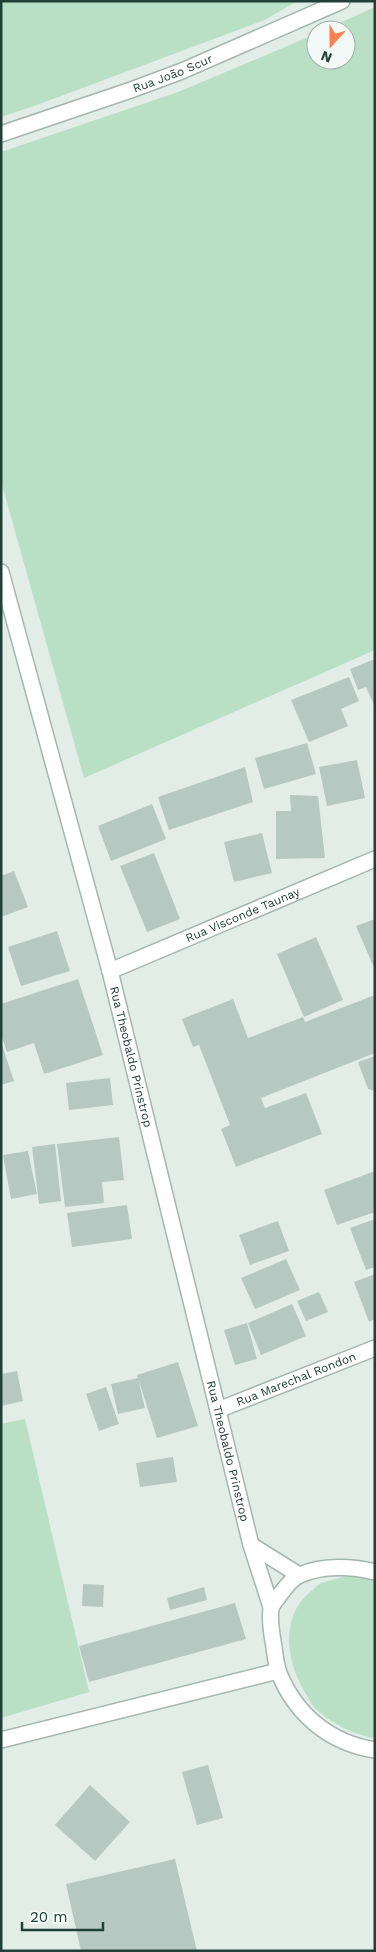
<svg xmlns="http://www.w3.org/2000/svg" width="376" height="1952" font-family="'Work Sans',sans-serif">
	<rect width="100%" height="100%" fill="#e2ede8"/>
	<path fill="#b9e0c5" d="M1 1H297L265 20 37 105 1 117Z
		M375 7V650L84 778 1 481V152L178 92 316 34V60H346V30H324Z
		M25 1419 89 1692 1 1718V1424Z
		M347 1576 367 1578 375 1581V1738C356 1736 331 1723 317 1710 312 1706 309 1699 306 1694 287 1664 279 1619 309 1593 313 1590 317 1585 321 1583 329 1580 339 1578 347 1576Z"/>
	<path fill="#b7c8c2" d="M375 659V707L366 687 358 690 350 669Z
		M349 677 359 701 341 709 348 726 309 742 291 700Z
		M307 743 316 774 264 789 255 758Z
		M357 760 365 798 327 806 319 767Z
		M245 767 253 802 169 830 158 797Z
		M290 795 318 796 325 858 276 859V811H291Z
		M152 804 166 839 111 861 98 826Z
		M262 833 272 873 234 882 224 842Z
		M154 853 180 919 147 932 120 866Z
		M14 871 28 907 1 917V876Z
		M375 919V970L356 926Z
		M57 931 70 971 21 986 8 947Z
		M316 937 343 1000 304 1017 277 954Z
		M78 979 103 1055 44 1074 34 1043 7 1052 1 1034V1004Z
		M375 995V1053L261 1098 265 1108 306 1093 322 1134 236 1167 221 1129 230 1125 199 1045 193 1047 182 1019 233 999 248 1038 303 1017 305 1022Z
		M1 1042 14 1081 1 1085Z
		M375 1056V1091L368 1089 358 1062Z
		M110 1078 113 1105 69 1110 66 1083Z
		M119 1137 124 1180 102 1182 104 1203 65 1207 57 1144Z
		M55 1144 61 1201 39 1204 32 1147Z
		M28 1151 37 1194 11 1199 3 1155Z
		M375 1171V1212L337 1225 324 1190Z
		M127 1205 132 1239 72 1247 67 1213Z
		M375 1219V1267L366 1270 350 1228Z
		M278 1221 289 1251 250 1265 239 1235Z
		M286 1259 300 1290 255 1309 241 1278Z
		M375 1274V1319L369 1322 354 1282Z
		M319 1292 328 1312 306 1321 297 1301Z
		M292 1304 306 1336 261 1355 248 1323Z
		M247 1323 257 1359 235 1365 224 1330Z
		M178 1362 198 1426 157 1438 137 1375Z
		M17 1371 23 1401 1 1406V1374Z
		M138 1378 145 1408 118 1414 111 1384Z
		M106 1387 119 1424 99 1431 86 1394Z
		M173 1457 177 1482 140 1487 136 1463Z
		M83 1584 104 1585 103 1607 82 1606Z
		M204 1587 207 1600 170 1610 167 1598Z
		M235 1603 246 1639 89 1682 79 1646Z
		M208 1765 223 1818 197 1825 182 1772Z
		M90 1785 130 1822 95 1861 55 1825Z
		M175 1859 197 1951H81L66 1884Z"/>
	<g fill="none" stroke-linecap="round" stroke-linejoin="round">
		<defs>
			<g id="minor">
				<path id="s1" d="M1 134 131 90 182 71 342 1"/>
				<path id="s2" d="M1 572 110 971 251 1545 271 1607"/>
				<path id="s3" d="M110 971 375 859"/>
				<path id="s4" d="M218 1410 375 1348"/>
				<path d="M251 1545 299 1575"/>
				<path d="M375 1572C352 1566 322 1565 300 1575 292 1578 284 1589 279 1596 276 1600 272 1604 271 1609 269 1622 272 1634 274 1647 275 1655 276 1665 279 1673 296 1715 330 1743 375 1750"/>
				<path d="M1 1740 278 1671"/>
			</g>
		</defs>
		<use href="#minor" stroke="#a4b6b0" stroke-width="18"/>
		<use href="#minor" stroke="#fff" stroke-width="15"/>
	</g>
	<g text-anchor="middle" stroke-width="4.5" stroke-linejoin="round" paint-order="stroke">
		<g font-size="12" fill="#204038" stroke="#f3f9f6">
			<text dy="4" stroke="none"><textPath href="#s1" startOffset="182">Rua João Scur</textPath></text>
			<text dy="4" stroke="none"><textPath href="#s3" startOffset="144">Rua Visconde Taunay</textPath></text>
			<text dy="4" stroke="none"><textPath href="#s2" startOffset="502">Rua Theobaldo Prinstrop</textPath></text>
			<text dy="4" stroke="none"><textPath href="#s4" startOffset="84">Rua Marechal Rondon</textPath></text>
			<text dy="4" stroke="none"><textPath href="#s2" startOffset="908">Rua Theobaldo Prinstrop</textPath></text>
		</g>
	</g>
	<rect width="376" height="1952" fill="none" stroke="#204038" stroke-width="5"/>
	<g transform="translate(331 45) rotate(201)"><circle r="24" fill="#f3f9f6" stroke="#9fafaa"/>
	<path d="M0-4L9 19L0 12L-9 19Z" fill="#fd8050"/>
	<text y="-8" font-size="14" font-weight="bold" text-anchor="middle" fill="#204038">N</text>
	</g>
	<path d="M22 1922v8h81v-8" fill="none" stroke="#204038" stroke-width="2.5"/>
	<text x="30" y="1922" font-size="15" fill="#204038" stroke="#f3f9f6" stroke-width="4" paint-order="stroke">20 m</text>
</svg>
